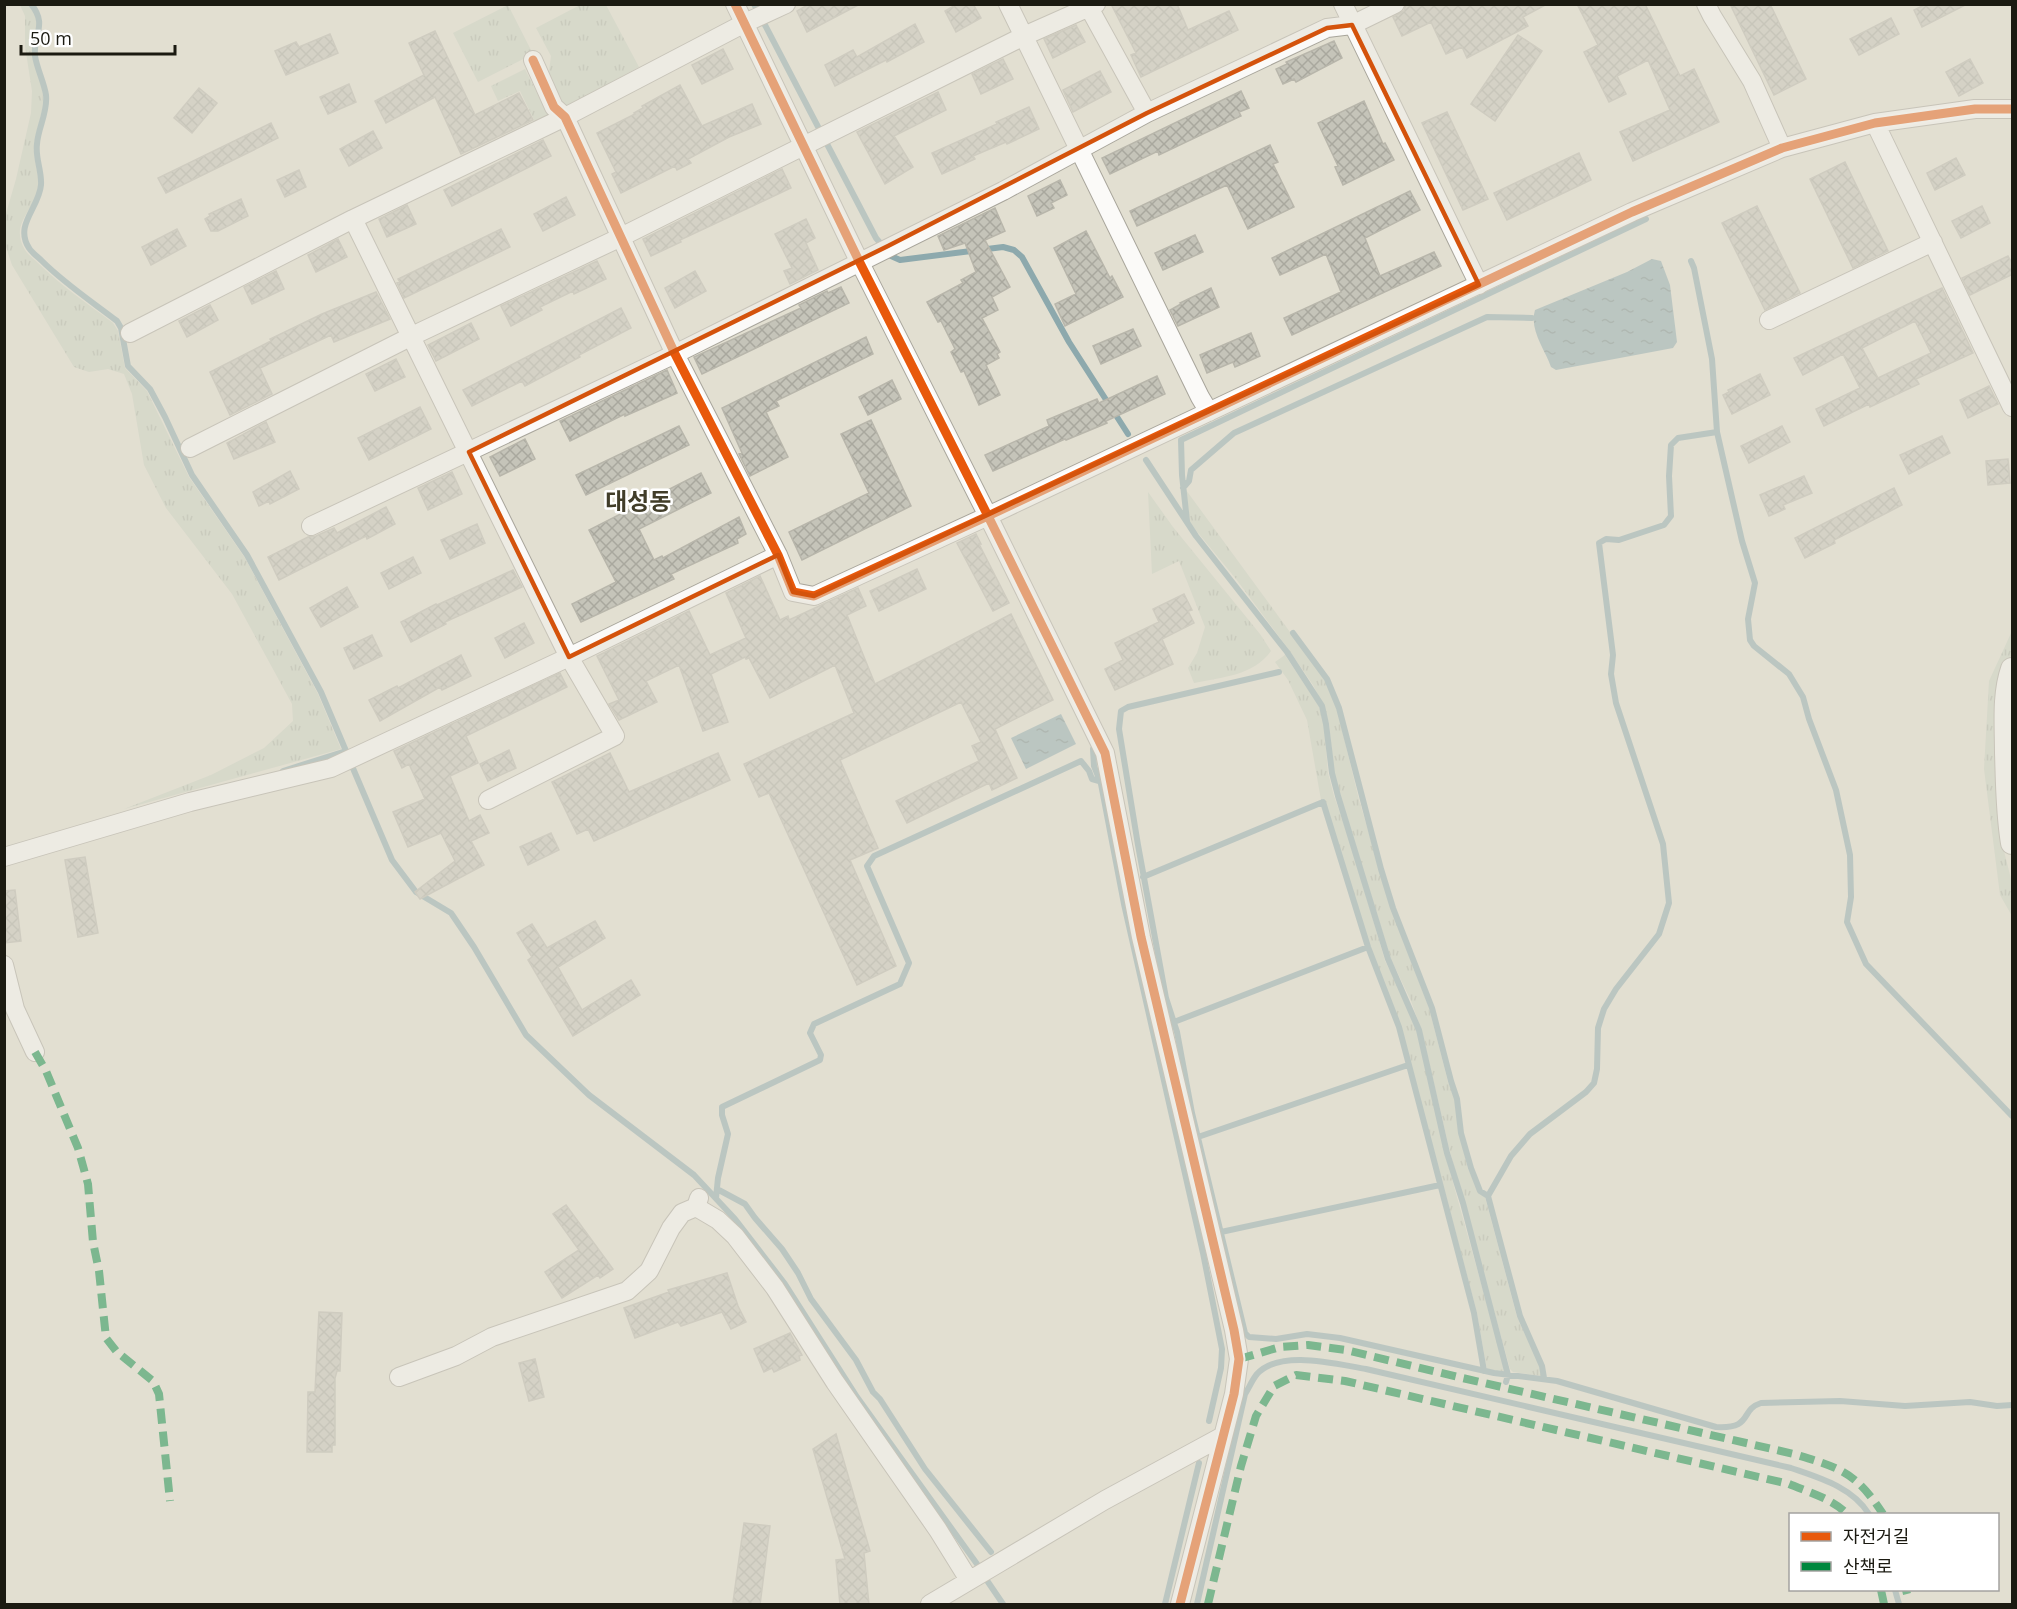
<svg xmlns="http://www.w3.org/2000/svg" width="2017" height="1609" font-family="'Open Sans','Noto Sans KR',sans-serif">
	<defs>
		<pattern id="grass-tufts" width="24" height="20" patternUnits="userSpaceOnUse" patternTransform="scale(1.5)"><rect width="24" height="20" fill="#cad2c1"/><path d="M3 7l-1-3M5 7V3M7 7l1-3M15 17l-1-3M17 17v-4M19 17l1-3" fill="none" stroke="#adb4a5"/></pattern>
		<pattern id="water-ripples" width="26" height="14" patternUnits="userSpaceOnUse" patternTransform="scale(1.5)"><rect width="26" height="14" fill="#8da9ad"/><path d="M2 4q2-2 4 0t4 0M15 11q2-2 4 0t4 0" fill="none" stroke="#72898b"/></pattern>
		<pattern id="building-cross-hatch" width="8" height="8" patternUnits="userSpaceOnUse" patternTransform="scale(1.5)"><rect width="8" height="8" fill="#c5c4b9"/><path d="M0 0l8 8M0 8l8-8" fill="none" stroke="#a9a89e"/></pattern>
	</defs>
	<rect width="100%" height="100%" fill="#e2dfd1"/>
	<path fill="url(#grass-tufts)" d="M20 5H28L35 14 38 27C24 55 43 71 43 97 44 114 35 130 34 147 33 160 40 174 38 187 35 211 9 223 25 250 28 255 34 259 38 263 60 285 88 304 113 323L118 331 125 368 147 391 189 477 245 558 318 694 341 749 124 809 211 775 264 748 293 721 292 704 232 594 166 508 144 465 132 394 124 374 108 369 89 372 74 367 12 265 5 244V217L16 179 31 113 32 91 25 46V16Z
		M508 5 533 54 478 82 453 33Z
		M580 5H606L639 67 564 108 548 79 551 56 536 28Z
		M525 69 548 115 535 122 520 91 498 101 491 86Z
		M1186 490 1325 680 1337 709 1359 800 1391 908 1429 1008 1448 1082 1455 1098 1459 1132 1468 1169 1479 1192 1485 1197 1517 1317 1540 1366 1541 1376 1513 1372 1510 1369 1450 1152 1422 1032 1411 1001 1391 959 1340 796 1334 773 1329 723 1323 705 1313 685 1289 650 1236 579 1190 523Z
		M1148 492 1173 527 1260 634 1271 651C1253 676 1222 677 1194 683L1188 668 1197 653 1205 627 1179 561 1152 574Z
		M2012 631V653L2002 678 2001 839 2012 883V916L2000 895 1984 769 1989 681Z
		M1285 655 1319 706 1324 724 1328 773 1334 796 1351 844 1385 961 1406 1002 1417 1031 1445 1154 1506 1373 1487 1370 1477 1313 1401 1027 1370 946 1324 802 1321 800 1307 720 1288 680 1275 662Z"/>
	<path fill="url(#water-ripples)" d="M1652 259 1661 261 1670 285 1677 342 1673 348 1556 370 1551 367C1545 349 1529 330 1535 310L1627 272Z
		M1061 714 1076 744 1026 769 1011 738Z"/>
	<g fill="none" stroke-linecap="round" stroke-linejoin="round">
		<path stroke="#8da9ad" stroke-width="6" d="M31 4C48 25 33 34 35 56 37 69 44 82 46 95 48 112 38 128 37 144 35 158 42 171 41 185 39 208 14 225 29 248 32 253 38 257 42 261 64 283 91 301 117 321L121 328 128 366 150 389 165 417 192 475 247 555 321 692 346 751 283 771
			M754 4 876 238 891 256 900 260 1003 247 1014 250 1022 257 1069 342 1128 434
			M1717 432 1742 541 1755 583 1748 619 1750 640 1754 646 1789 674 1803 697 1809 719 1836 790 1850 855 1851 897 1847 922 1866 964 2012 1116
			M1146 460 1196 536 1287 652 1322 706 1326 724 1332 773 1338 796 1388 959 1419 1030 1447 1153 1463 1203 1508 1375 1506 1382
			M1183 488 1189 481 1191 470 1234 433 1487 317 1532 318
			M1187 521 1182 475 1181 440 1646 219
			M1293 633 1327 679 1339 708 1381 869 1393 908 1432 1008 1451 1081 1457 1099 1461 1133 1471 1168 1480 1191 1488 1196
			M1279 672 1128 707 1121 711 1119 729 1138 845 1166 998 1177 1032 1192 1113 1245 1333 1249 1337 1276 1339 1307 1334 1340 1338 1494 1373 1557 1381 1716 1427C1754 1429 1739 1410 1761 1403L1840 1401 1905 1406 1970 1402 1997 1406 2012 1405
			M1093 749 1094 766 1101 784 1124 904 1203 1253 1222 1349 1221 1368 1209 1421
			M352 766 392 860 416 892 451 913 474 947 526 1035 589 1095 694 1175 735 1219 785 1284 857 1397 977 1564
			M1143 877 1323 802 1368 947 1399 1027 1474 1313 1484 1371
			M1174 1022 1368 947
			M1198 1137 1408 1065
			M717 1189 745 1204 755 1218 782 1249 798 1273 811 1299 856 1360 873 1392 880 1399 925 1469 991 1552
			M716 1198 718 1178 728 1134 722 1115V1107L820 1060 821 1055 810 1033 814 1024 900 984 909 963 867 866 874 856 1081 761 1089 771 1092 779 1099 781
			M1221 1232 1440 1185
			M1544 1378 1542 1366 1520 1316 1488 1196 1511 1156 1530 1134 1586 1092 1594 1083 1597 1069 1598 1028 1604 1009 1616 989 1659 934 1669 903 1663 844 1616 703 1611 674 1613 655 1599 543 1606 539 1619 540 1664 525 1671 516 1669 476 1671 445 1678 438 1717 432 1712 359 1694 268 1691 261
			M988 1582 1003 1604
			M1895 1590 1899 1604
			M1165 1604 1199 1463
			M1197 1604 1245 1394C1249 1388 1252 1380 1257 1374 1280 1349 1336 1364 1366 1369L1791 1468C1820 1478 1852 1487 1869 1514"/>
	</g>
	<path fill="url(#building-cross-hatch)" stroke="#b8b6ab" stroke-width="1.5" fill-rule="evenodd" d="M809 4H860L807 32 797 11Z
		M957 4H973L981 18 956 32 945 11Z
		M1111 4H1177L1188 30 1229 11 1238 30 1141 77 1131 55 1136 53Z
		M1406 4H1547L1523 17 1528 26 1467 58 1462 47 1446 54 1431 22 1402 36 1393 17 1404 11Z
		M1577 4H1645L1680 76 1694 69 1719 122 1633 161 1620 132 1670 110 1648 60 1617 76 1626 94 1609 102 1584 52 1598 45Z
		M1730 4H1770L1806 79 1774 95Z
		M1926 4H1967L1922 27 1914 10Z
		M1891 18 1899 34 1859 55 1850 39Z
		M915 24 924 42 887 62 886 60 835 86 825 65 853 50 857 57Z
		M1076 25 1085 42 1053 58 1044 39Z
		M435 31 475 115 519 93 533 120 461 154 435 97 386 123 375 101 424 75 409 43Z
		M330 34 338 53 286 75 275 51 296 42 299 47Z
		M1518 35 1542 51 1495 121 1471 104Z
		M1334 41 1342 58 1296 82 1294 79 1283 84 1276 69 1287 64 1286 62Z
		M723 49 733 69 702 84 692 65Z
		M1003 59 1013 79 981 94 972 74Z
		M1970 59 1983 83 1959 96 1946 72Z
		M1100 71 1111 92 1073 112 1063 90Z
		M349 84 356 102 328 114 320 97Z
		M680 85 702 126 752 104 761 124 729 137 688 159 691 163 677 170 675 166 621 193 612 174 616 172 597 133 635 114 634 113 643 108 642 106Z
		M199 88 217 103 192 133 174 118Z
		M1241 91 1249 108 1239 112 1241 116 1159 155 1158 151 1110 174 1102 158Z
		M938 92 946 110 894 136 913 167 885 184 857 132Z
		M1364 101 1383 144 1385 143 1394 160 1343 185 1335 167 1338 166 1318 123Z
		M1029 107 1039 129 1007 144 1006 142 973 156 975 159 942 174 932 153 997 124 996 122Z
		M1447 112 1488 199 1463 210 1422 123Z
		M271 123 278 138 166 193 158 178Z
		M373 131 382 148 349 166 340 149Z
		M543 140 551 156 452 206 444 190Z
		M1270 145 1278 162 1273 164 1294 207 1248 229 1227 185 1137 226 1130 211Z
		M1579 153 1591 180 1507 220 1494 193Z
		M1956 158 1965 175 1935 190 1927 173Z
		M1845 162 1888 251 1853 268 1810 179Z
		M782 169 791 188 680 240 681 242 651 256 643 239Z
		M299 170 306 187 285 197 277 180Z
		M1060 180 1067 195 1051 203 1054 208 1037 216 1028 196Z
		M1410 191 1420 210 1365 238 1380 276 1434 252 1441 266 1292 335 1284 318 1341 292 1326 254 1280 275 1272 258Z
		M566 197 575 215 543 231 534 214Z
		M241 199 248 216 218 231H211L205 219 210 216 209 214Z
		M407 205 416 224 387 237 379 219Z
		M1757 206 1800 293 1765 310 1722 223Z
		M1982 206 1990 223 1961 238 1952 221Z
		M995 208 1005 231 985 240 1010 287 992 297 998 310 982 318 1000 352 997 354 999 358 986 365 1000 395 979 405 964 371 961 372 951 352 955 349 941 321 938 322 927 302 963 283 961 280 976 272 965 243 944 250 938 236Z
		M806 219 815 238 806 243 818 270 790 284 784 271 792 268 775 234Z
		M177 229 186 246 151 265 142 247Z
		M501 229 510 247 404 298 397 283 400 282 398 279Z
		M1086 231 1110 278 1112 276 1123 297 1065 326 1055 304 1076 294 1054 248Z
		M1195 235 1203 252 1163 270 1155 253Z
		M338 239 347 257 316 272 308 255Z
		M2008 256 2013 265V274L1970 295 1962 278Z
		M597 261 606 279 574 294 573 291 540 307 542 310 511 326 501 306Z
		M276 271 284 289 252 304 244 287Z
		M695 271 706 291 675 308 665 288Z
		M841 287 849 303 702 374 694 357 801 308 799 305 827 291 828 293Z
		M1211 288 1219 307 1178 326 1170 310 1181 304 1180 303Z
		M1942 288 1973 353 1916 379 1919 384 1870 407 1869 404 1824 426 1816 409 1860 388 1843 354 1803 375 1794 358ZM1915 321 1931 353 1878 378 1862 348Z
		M376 292 390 319 334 342 331 335 260 368 272 394 230 415 210 372 271 341 270 339 322 314Z
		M210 305 218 320 187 337 179 321Z
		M621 308 631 328 579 355 580 357 525 386 522 381 472 406 463 390Z
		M471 323 479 339 436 361 428 345Z
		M1133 329 1141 346 1101 364 1093 346Z
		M1251 333 1260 356 1235 367 1233 362 1207 373 1200 355Z
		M866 337 873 354 776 401 779 406 766 412 788 457 750 476 739 454 742 453 722 408Z
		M396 359 405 377 375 391 366 374Z
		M667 370 677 393 625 416V414L570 441 560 421Z
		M1760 374 1770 395 1732 414 1723 395 1729 392 1728 390Z
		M1157 376 1165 394 1106 421 1107 423 1066 440 1065 439 993 471 985 455 1049 426 1047 420 1097 399 1099 403Z
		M892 380 901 399 868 415 859 397Z
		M1989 386 1998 404 1968 418 1960 400Z
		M420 407 431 429 369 460 358 438Z
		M871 420 911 506 802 560 789 532 869 493 841 434Z
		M266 422 275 442 234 459 227 443Z
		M679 426 689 445 586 495 576 475Z
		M1782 426 1790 442 1749 463 1741 446Z
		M1942 436 1950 453 1909 474 1900 455Z
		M525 439 535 459 500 476 490 457Z
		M2008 459 2010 483 1988 485 1986 461Z
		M290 471 299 489 270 504 269 501 259 506 253 492Z
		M452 472 462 494 428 510 418 488Z
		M701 473 711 493 639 529 654 560 662 556 663 558 739 517 746 534 737 539 738 543 671 574 674 579 581 622 572 604 616 582 589 530Z
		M1804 476 1812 493 1783 505 1785 509 1769 516 1760 495Z
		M1894 488 1902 505 1834 540 1835 543 1805 558 1795 538Z
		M386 507 395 524 367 539 366 536 279 580 268 557 308 537 316 536 334 528 337 533Z
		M477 524 485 543 450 559 441 540Z
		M976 534 981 544H979L1009 603 993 611 957 543Z
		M413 557 421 573 389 589 381 573Z
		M917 569 926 589 879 611 870 591Z
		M513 570 522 587 445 622 446 624 411 642 401 622 436 604 437 605Z
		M760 576 780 620 788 616 789 620 858 588 866 606 847 615 875 684 939 652 1011 614 1053 700 995 729 1017 778 992 790 989 783 907 823 896 801 979 761 972 746 981 742 961 702 840 760 878 848 850 860 896 966 857 985 769 793 759 797 744 764 854 713 835 665 770 698 749 658 746 659 745 657 711 674 728 722 703 731 679 665 646 681 657 702 619 720 609 704 619 700 597 656 689 611 710 655 746 638 726 593Z
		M347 587 358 607 321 627 310 608Z
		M1184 594 1192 610 1188 611 1194 623 1162 639 1173 664 1115 690 1105 669 1123 660 1115 643 1159 622 1153 609Z
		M524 623 534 643 505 658 495 638Z
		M372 635 382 656 354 669 344 648Z
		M461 655 471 676 442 690 440 687 380 721 369 700 397 686 398 688Z
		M560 673 567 687 466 736 478 763 450 776 469 821 480 815 489 833 471 841 484 865 420 899 415 892 455 861 441 833 408 847 393 812 425 799 409 764 402 768 394 751Z
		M509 750 516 768 488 781 480 764Z
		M610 753 629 792 718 753 730 780 594 841 588 829 577 834 552 782Z
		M551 833 559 850 528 865 520 847Z
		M85 857 98 933 78 937 65 860Z
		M15 890 21 941 4 943V891Z
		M595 921 605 938 558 967 582 1010 631 980 640 995 573 1036 528 960 532 957 517 933 532 924 547 948Z
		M566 1205 613 1269 600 1278 598 1275 562 1298 545 1272 579 1250 553 1214Z
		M727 1273 738 1306 746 1322 731 1329 722 1312 681 1326 678 1322 635 1338 624 1308 669 1292 668 1290Z
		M319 1312 342 1313 340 1371H337L335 1378V1445H332V1452H307L308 1392H315Z
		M790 1333 802 1355 799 1356 800 1360 774 1372 772 1368 764 1372 754 1349Z
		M535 1359 544 1397 529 1401 519 1363Z
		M836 1434 870 1551 864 1553 869 1605H840L836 1560 845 1559 813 1449Z
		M744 1523 770 1526 760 1605 733 1602Z"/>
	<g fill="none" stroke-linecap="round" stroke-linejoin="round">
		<defs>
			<path id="minor" d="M735 4 859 261 988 516 1632 212 1782 148 1875 123 1975 109H2012
				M1008 4 1200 397 1209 412
				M1087 4 1147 113
				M1343 4 1479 285
				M1706 4 1712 16 1752 81 1782 148
				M533 60 554 107 565 117 675 354 778 555 793 592 814 596 988 516 1105 753 1141 937 1234 1330 1239 1359 1234 1394 1180 1604
				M1875 123 2012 407
				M353 219 569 657 615 736 488 800
				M1769 320 1933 242
				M130 333 353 219 565 117 745 23 786 4
				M190 448 412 336 619 238 1024 36 1096 4
				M311 526 675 354 1003 191 1147 113 1327 28 1352 25 1395 4
				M4 857 190 802 331 768 569 657 778 555
				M4 965 15 1009 35 1052
				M696 1207 718 1220 735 1236 775 1288 835 1382 938 1530 969 1580
				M399 1377 456 1356 492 1337 627 1291 649 1271 671 1228 682 1213 696 1207 699 1198
				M930 1604 1105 1500 1221 1437"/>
			<path id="tertiary" d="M2012 669C2003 695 2006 725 2006 753 2007 783 2007 813 2012 843"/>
		</defs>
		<use href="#minor" stroke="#a8a59b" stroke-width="20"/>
		<use href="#tertiary" stroke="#a8a59b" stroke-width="24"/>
		<use href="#minor" stroke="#fbfaf8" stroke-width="18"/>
		<use href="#tertiary" stroke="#fbfaf8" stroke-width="22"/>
		<path stroke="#00873e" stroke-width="8" stroke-dasharray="15 8" stroke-linecap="butt" d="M35 1052 46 1071 78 1148 88 1184 93 1242 99 1271 106 1338 117 1352 153 1381 159 1394 170 1501
			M1239 1359 1280 1347 1308 1345 1346 1350 1458 1377 1794 1454C1840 1468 1856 1472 1883 1514
			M1881 1590 1884 1604
			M1906 1590 1907 1594
			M1208 1604 1241 1466 1256 1416 1274 1386 1296 1375 1345 1381 1789 1484C1808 1492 1833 1499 1847 1514"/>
		<defs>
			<path id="cycleway" d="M735 4 859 261 988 516 1632 212 1782 148 1875 123 1975 109H2012
				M533 60 554 107 565 117 675 354 778 555 793 592 814 596 988 516 1105 753 1141 937 1234 1330 1239 1359 1234 1394 1180 1604"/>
		</defs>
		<use href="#cycleway" stroke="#fff" stroke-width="13"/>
		<use href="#cycleway" stroke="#e8590c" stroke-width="9"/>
	</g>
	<path d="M0 0H2017V1609H0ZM1352 25 1479 285 814 596 793 592 778 555 569 657 469 452 888 246 1147 113 1327 28Z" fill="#e2dfd1" fill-opacity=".55" fill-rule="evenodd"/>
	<path fill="none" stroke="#d4530c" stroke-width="4.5" stroke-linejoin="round" d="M1352 25 1479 285 814 596 793 592 778 555 569 657 469 452 888 246 1147 113 1327 28Z"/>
	<g text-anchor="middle" stroke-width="5" stroke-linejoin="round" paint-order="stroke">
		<g font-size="24" font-weight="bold" fill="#413d29" stroke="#fff">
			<text x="638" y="510">대성동</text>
		</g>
	</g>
	<rect width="2017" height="1609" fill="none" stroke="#1b1a11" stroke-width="12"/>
	<rect x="1789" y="1513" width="210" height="78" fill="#ffffff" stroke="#a4a3a0" stroke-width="1.5"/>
	<rect x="1801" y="1532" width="30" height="9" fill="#e8590c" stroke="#a4a3a0" stroke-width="1.5"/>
	<text x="1843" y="1543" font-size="18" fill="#1b1a11">자전거길</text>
	<rect x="1801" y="1562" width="30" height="9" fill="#00873e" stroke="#a4a3a0" stroke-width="1.5"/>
	<text x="1843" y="1573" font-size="18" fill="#1b1a11">산책로</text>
	<path d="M21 45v9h154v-9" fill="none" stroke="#1b1a11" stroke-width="3"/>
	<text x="30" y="45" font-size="18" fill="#1b1a11" stroke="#ffffff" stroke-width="4.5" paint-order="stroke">50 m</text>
</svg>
